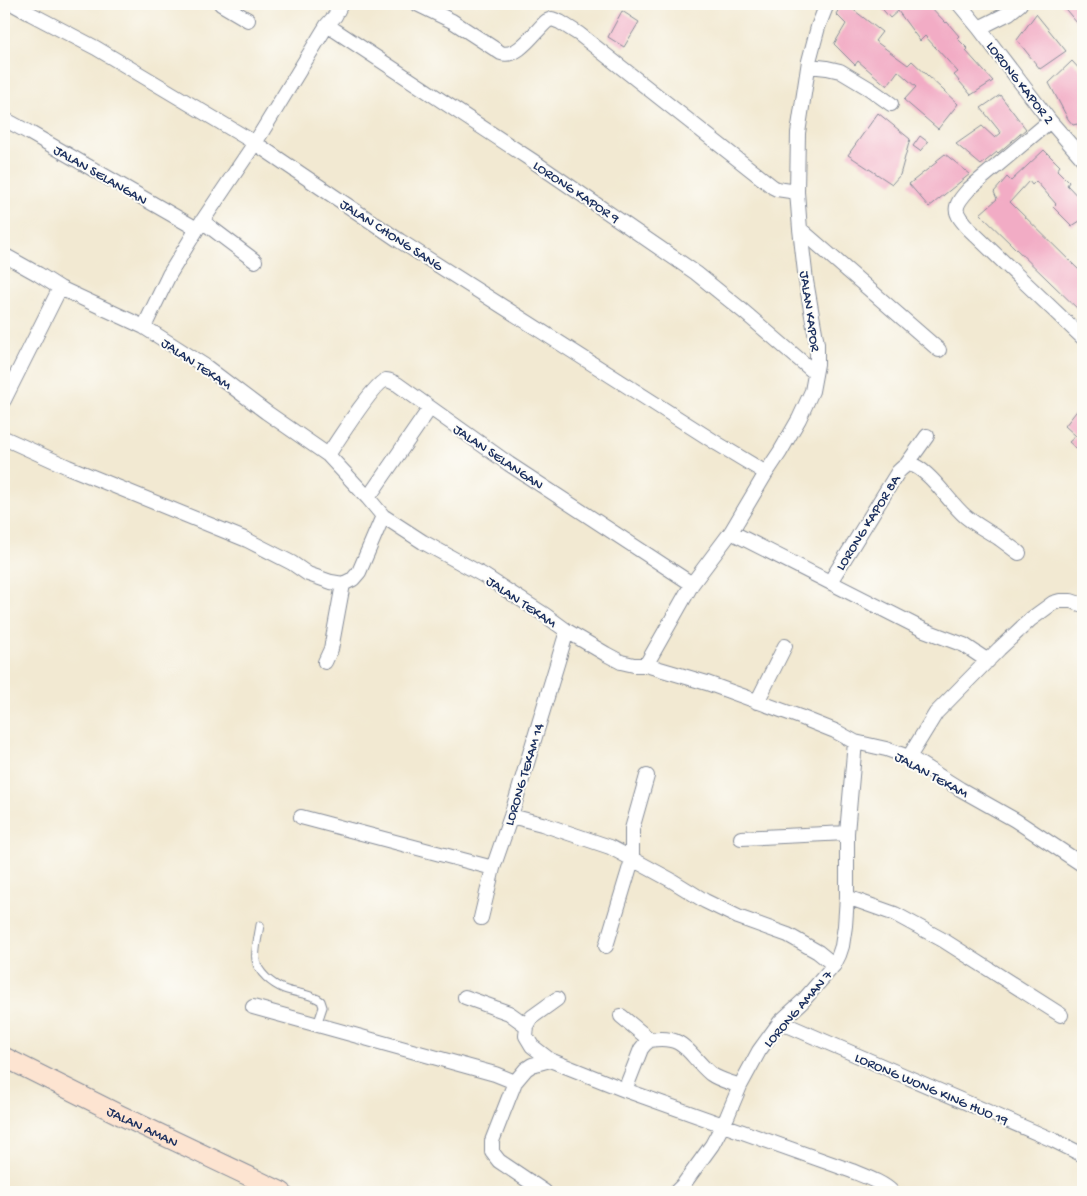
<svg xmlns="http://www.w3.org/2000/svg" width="1087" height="1196" font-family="'Gochi Hand',sans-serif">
	<rect width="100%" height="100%" fill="#fdfcf7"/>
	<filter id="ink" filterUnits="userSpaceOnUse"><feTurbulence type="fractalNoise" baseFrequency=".02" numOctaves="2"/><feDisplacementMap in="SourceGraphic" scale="10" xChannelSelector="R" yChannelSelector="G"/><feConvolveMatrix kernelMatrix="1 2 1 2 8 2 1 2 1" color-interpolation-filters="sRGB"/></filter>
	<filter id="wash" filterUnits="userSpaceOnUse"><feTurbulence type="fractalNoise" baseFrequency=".0096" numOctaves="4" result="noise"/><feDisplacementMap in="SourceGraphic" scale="20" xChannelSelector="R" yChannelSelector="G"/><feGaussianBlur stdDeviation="1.12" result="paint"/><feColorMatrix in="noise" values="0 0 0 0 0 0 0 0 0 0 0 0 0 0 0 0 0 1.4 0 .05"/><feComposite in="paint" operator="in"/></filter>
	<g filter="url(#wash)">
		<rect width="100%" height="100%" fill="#f2e9d2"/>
		<g id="blocks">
			<path fill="#f2acc5" d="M842 4H846L882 32 875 41 908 65 912 61 958 104 938 129 904 100 916 87 898 71 887 86 858 61 855 65 834 44 846 24 836 14Z
				M878 4H928L946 23 947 22 959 36 957 38 968 49 966 51 993 81 971 95 954 75 958 72 925 36 920 41 898 11 890 18Z
				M1061 4H1083V30Z
				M622 11 639 22 624 47 608 37Z
				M1036 14 1066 51 1040 69 1017 40Z
				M1072 61 1083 73V130L1077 124 1073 125 1068 119 1049 83Z
				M1000 95 1026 129 998 153 997 152 981 165 956 144 982 126 995 138 1001 133 981 108Z
				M878 113 910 139 900 175 892 184 848 155Z
				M920 136 928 142 920 151 913 146Z
				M1044 150 1060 166 1057 170 1069 182 1067 185 1083 202V219L1072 226 1053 207 1056 204 1036 181 1032 185 1029 181 1010 202 1083 274V314L980 214 997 199 994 192 1007 177 1011 181Z
				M945 154 970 174 929 207 909 184 937 162 936 161Z
				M1083 403V443L1082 442 1077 449 1069 442 1076 436 1065 426Z"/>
		</g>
	</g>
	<g filter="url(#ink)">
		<use href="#blocks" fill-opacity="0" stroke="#868c98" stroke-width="1"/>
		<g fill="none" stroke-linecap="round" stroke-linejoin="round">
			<defs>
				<path id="lane" d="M260 925C259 933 254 952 256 960 258 973 272 984 284 989 297 994 310 993 321 1001L323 1007 317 1025"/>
				<path id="street" d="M13 4 31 14 96 48 255 143 400 241 718 444 766 473
					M221 4 248 20
					M417 4 452 21 501 53C518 59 535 31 547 21L552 19 560 22 579 34 773 187 777 189 797 192
					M959 4 979 28 1050 121 1083 159
					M327 25 533 161 696 273 743 311 815 373
					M979 28 1009 13 1020 4
					M809 66 827 68 840 71 870 89 891 104
					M4 119 30 133 197 229
					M1050 121 969 189C952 208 953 211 969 229L1083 338
					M202 221 255 261
					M800 229 939 350
					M4 255 38 274 60 288 144 327 205 366 266 412 328 455 368 498 383 516 423 542 483 575 545 615 567 631 606 654 621 662 634 665H646L707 683 800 717 835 731 855 742 886 749 909 757 960 789 1015 820 1083 865
					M144 327 169 275 197 229 255 143 327 25 335 16 341 4
					M4 400 60 288
					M4 438 68 467 247 540 292 563 308 574 331 582 343 584
					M328 455C336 443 375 382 386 380 390 380 394 383 397 384L509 464 692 584
					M907 464 927 436
					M368 498 430 408
					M731 532 924 630 964 645 988 661
					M830 582 898 472C904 466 907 463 915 466 933 475 949 502 965 516 976 525 988 531 1000 539 1007 544 1013 549 1019 553
					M325 662 331 649 343 584 353 579 359 572 383 516
					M646 665 692 584 731 532 766 473 780 452 799 419 812 391 817 364V344L806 281 800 229 797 192 798 133 809 61 818 27 827 4
					M757 702 785 646
					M909 757 936 713 999 649 1031 619 1053 603 1060 601H1071L1083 605
					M511 816 542 824 610 847 671 880 705 901 738 917 788 935 818 952 834 965
					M301 817 493 868
					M741 838 847 833
					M847 897 895 914 943 940 1061 1015
					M481 918 493 868 511 816 567 631
					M606 946 632 860V829L647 776
					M465 997 509 1013 527 1026 526 1036 532 1046 550 1060 625 1090 852 1171C864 1176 884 1183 892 1192
					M253 1007 495 1074 515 1082
					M621 1016 650 1040C686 1034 688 1055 711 1074 719 1080 730 1082 740 1086
					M780 1022 1053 1140 1083 1155
					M527 1026 532 1017 557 999
					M625 1090 641 1049 645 1044 650 1040
					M545 1192 499 1161 492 1152V1141L515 1082 526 1069 532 1065 550 1060
					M676 1192 683 1185 712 1145 727 1117 740 1086 759 1051 780 1022 802 1002 834 965 839 955 842 946 845 926 847 897V833L855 742"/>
				<g id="secondary">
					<path id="s1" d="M4 1057 120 1115 282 1192"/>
				</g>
			</defs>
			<use href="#lane" stroke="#868c98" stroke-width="9"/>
			<use href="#street" stroke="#868c98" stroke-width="16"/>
			<use href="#secondary" stroke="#868c98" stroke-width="21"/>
			<use href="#lane" stroke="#fff" stroke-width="7"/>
			<use href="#street" stroke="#fff" stroke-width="14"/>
			<use href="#secondary" stroke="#fde4d1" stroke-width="19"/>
		</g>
	</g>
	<g text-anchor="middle" stroke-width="4" stroke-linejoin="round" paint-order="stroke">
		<g font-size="14" fill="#1b2f5e" stroke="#fdfcf7">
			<text transform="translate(1021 82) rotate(52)" y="5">LORONG KAPOR 2</text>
			<text transform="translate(101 174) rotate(30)" y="5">JALAN SELANGAN</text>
			<text transform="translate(577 191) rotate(34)" y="5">LORONG KAPOR 9</text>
			<text transform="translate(392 234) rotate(33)" y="5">JALAN CHONG SANG</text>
			<text transform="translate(811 311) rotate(82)" y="5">JALAN KAPOR</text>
			<text transform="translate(197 363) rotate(34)" y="5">JALAN TEKAM</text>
			<text transform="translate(499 456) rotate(34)" y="5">JALAN SELANGAN</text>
			<text transform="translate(867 522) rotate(-58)" y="5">LORONG KAPOR 8A</text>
			<text transform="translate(522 601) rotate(34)" y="5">JALAN TEKAM</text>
			<text transform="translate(523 774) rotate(-73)" y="5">LORONG TEKAM 14</text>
			<text transform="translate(932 774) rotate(29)" y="5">JALAN TEKAM</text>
			<text transform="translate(797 1008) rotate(-49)" y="5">LORONG AMAN 7</text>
			<text transform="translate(932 1088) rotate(23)" y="5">LORONG WONG KING HUO 19</text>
			<text dy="5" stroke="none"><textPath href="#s1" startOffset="155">JALAN AMAN</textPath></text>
		</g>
	</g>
	<rect width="1087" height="1196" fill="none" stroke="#fdfcf7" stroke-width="20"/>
</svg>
